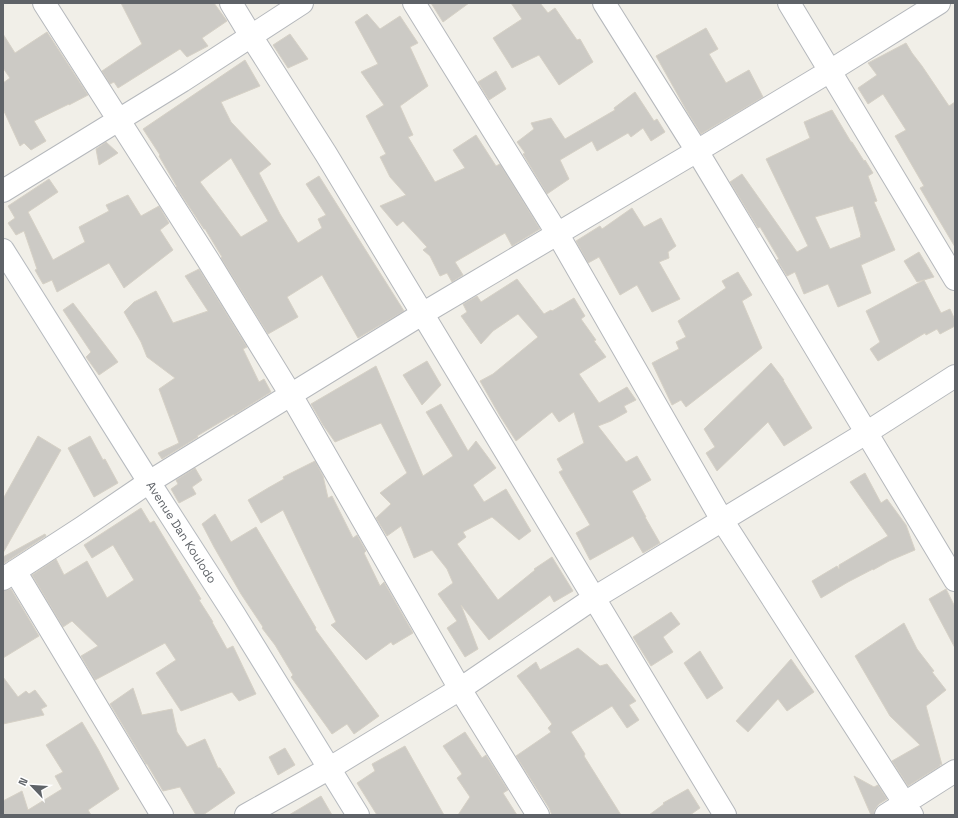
<svg xmlns="http://www.w3.org/2000/svg" width="958" height="818" font-family="'Space Grotesk',sans-serif">
	<rect width="100%" height="100%" fill="#f1efe8"/>
	<path fill="#cccac5" stroke="#d6d1c6" fill-rule="evenodd" d="M121 3H214L227 21 202 38 208 46 187 57 180 49 118 88 114 82 110 84 102 71 142 44Z
		M431 3H469L443 22Z
		M511 3H540L548 13 555 8 577 40 580 39 593 62 559 85 539 55 512 68 493 38 522 19Z
		M367 14 380 29 400 16 418 43 410 47 428 86 400 106 413 135 408 137 435 182 465 168 453 150 476 135 496 166 500 164 540 229 512 246 505 233 455 262 463 275 452 282 447 273 440 276 430 256 423 250 427 247 403 221 397 226 380 206 406 195 390 177 380 157 386 154 366 116 384 105 361 72 378 64 355 22Z
		M706 28 718 49 709 54 726 83 749 70 763 97 701 134 688 113 656 56Z
		M47 32 88 95 69 105V104L34 121 46 141 31 150 24 143 20 146 3 109V83L10 78 3 68V34L15 53Z
		M290 34 308 59 288 68 273 45Z
		M906 43 912 53 922 66 949 106 955 102V247L920 188 924 186 895 136 906 130 883 94 868 104 858 88 877 75 868 63Z
		M245 60 260 86 221 102 231 122 271 164 259 173 280 214 298 243 322 228 318 219 326 215 306 184 319 176 404 311 358 338 322 275 287 297 298 317 268 334 221 258 222 257 205 229H204L176 187H177L159 156 160 155 143 129ZM231 158 268 221 241 237 200 182Z
		M496 71 506 89 489 100 478 82Z
		M635 92 654 121 657 119 665 132 651 141 643 128 631 137 628 133 597 151 592 141 560 160 569 179 547 194 523 154 525 153 517 142 534 129 531 123 551 118 565 139 615 110 614 108Z
		M832 110 851 142H852L864 161 865 160 873 173 868 176 877 201 874 202 895 250 861 265 871 293 838 307 828 284 804 294 795 272 787 276 777 260 779 259 760 227 758 228 730 182 742 174 797 252 808 246 766 159 810 138 804 122ZM853 206 861 235 860 236 861 237 830 249 815 217Z
		M106 142 118 153 99 165 96 149Z
		M49 179 58 192 28 212 53 260 85 242 79 227 109 211 106 205 128 195 141 216 159 206 169 223 160 230 173 250 124 288 109 263 57 292 52 280 43 284 35 270 37 269 24 231 16 235 8 223 15 218 8 206Z
		M632 208 644 227 661 218 676 246 668 252 669 258 659 262 680 299 652 312 637 285 620 295 599 257 588 263 576 241 600 226 602 229Z
		M919 252 934 277 917 282 904 261Z
		M199 269 247 347 243 349 259 382 264 379 271 392 234 415V414L197 436 198 437 162 459 158 453 179 443 159 389 175 378 147 357 141 342 124 312 134 302 156 291 173 323 208 311 185 276Z
		M738 272 752 295 742 301 762 348 686 407 681 400 672 405 652 363 679 349 676 342 686 337 678 321 726 288 722 281Z
		M517 279 544 314 551 310 552 311 574 298 585 316 581 319 596 340 594 341 606 357 579 374 599 403 627 387 636 400 624 406 627 412 611 421 598 426 626 462 637 456 651 480 632 491 646 517H645L660 543 643 553 633 536 590 560 576 533 590 525 559 472 563 470 557 459 584 443 574 412 559 422 552 412 516 441 500 416 480 381 493 374 538 337 518 314 493 331 481 344 461 316 467 312 463 304 477 296 481 302Z
		M924 280 941 313 950 309 955 320V326L940 334 937 329 926 335 925 333 878 361 870 349 880 342 866 311Z
		M73 303 118 362 99 375 86 357 91 352 63 310Z
		M427 361 441 385 422 405 403 375Z
		M771 363 784 380H783L812 428 784 446 768 422 717 471 706 453 715 447 704 429Z
		M376 366 423 476 453 456 426 412 441 404 468 451 476 441 496 468 473 485 484 502 506 489 531 531 519 540 492 517 463 532 466 537 457 544 498 600 535 570 534 569 552 557 573 591 554 602 550 595 489 640 461 605 478 649 465 657 447 628 457 621 438 594 453 583 447 569 432 550 414 558 401 526 387 536 376 518 391 504 380 493 407 473 381 423 335 442 323 425 311 404Z
		M38 436 61 450 3 553V499Z
		M90 436 103 460 105 459 118 483 94 497 68 448Z
		M315 461 323 476 328 498 332 496 353 538 357 535 366 551 364 553 380 586 384 582 413 633 393 645 391 642 366 660 331 625 336 622 283 510 261 523 248 500 268 488 284 479 283 477Z
		M195 468 202 480 192 487 196 494 179 503 171 489 178 484 176 480Z
		M865 473 881 503 887 499 906 525 915 550 889 561 873 570V569L848 582 821 598 812 581 837 566 839 569V565L888 536 850 482Z
		M141 508 150 523 154 521 201 599 199 600 213 622H212L227 649 233 646 256 694 239 701 232 692 181 711 156 673 176 660 165 643 95 680 81 656 98 646 72 621 63 627 32 575 56 559 64 575 87 561 107 598 134 580 113 545 92 558 84 545Z
		M215 514 231 542 256 527 316 628 315 629 379 716 354 734 347 724 332 734 291 677 293 675 275 645 262 628 263 627 241 594 214 547 202 524Z
		M45 534 46 536 3 564V557Z
		M11 589 39 636 3 658V591Z
		M946 589 955 607V648L929 599Z
		M671 612 680 624 663 637 673 652 651 666 633 637Z
		M904 623 917 649 934 671 932 672 946 690 926 706 942 765 940 764V766L908 786 892 761 920 745 890 716 855 656Z
		M578 648 600 666 607 664 636 701 629 705 639 720 627 728 612 706 571 732 585 754 584 756 621 815H552L549 808 516 756 551 732 548 728 552 724 530 693 517 676 536 662 540 670Z
		M700 651 723 688 707 699 684 663Z
		M791 659 814 692 787 711 778 699 748 732 736 721Z
		M3 677 18 697 26 691 29 694 35 690 47 706 41 709 44 715 3 724Z
		M133 688 142 715 172 709 177 732 187 747 205 739 218 768H220L235 793 203 815H196L180 787 163 791 147 764H146L110 704Z
		M82 722 98 749 119 789 88 810 91 815H3V801L22 791 28 810 62 789 55 776 63 772 46 745Z
		M465 732 482 758 486 755 508 790 503 793 517 815H458L470 797 457 778 462 774 443 746Z
		M405 746 444 815H377L357 783 375 771 372 764Z
		M285 748 295 765 278 775 269 757Z
		M854 776 874 787 878 785 887 799 879 804 875 809 874 815H871Z
		M688 789 700 808 690 815H649L664 804 663 803Z
		M321 796 332 815H289Z"/>
	<g fill="none" stroke-linecap="round" stroke-linejoin="round">
		<defs>
			<path id="street" d="M44 3 208 260 291 395 460 689 538 815
				M231 3 251 36 326 154 725 815
				M414 3 557 233 722 520 912 815
				M604 3 697 151 955 580
				M789 3 955 279
				M3 191 182 81 302 3
				M15 571 162 815
				M3 579 83 527 149 482 422 314 697 151 830 71 939 3
				M246 815 330 768 460 689 594 598 866 433 955 376
				M886 815 955 771"/>
			<g id="secondary">
				<path id="s1" d="M3 250 149 482 234 614 358 815"/>
			</g>
		</defs>
		<use href="#street" stroke="#b5b8bc" stroke-width="24"/>
		<use href="#secondary" stroke="#b6babf" stroke-width="24"/>
		<use href="#street" stroke="#fff" stroke-width="22"/>
		<use href="#secondary" stroke="#fff" stroke-width="22"/>
	</g>
	<g text-anchor="middle" stroke-width="4" stroke-linejoin="round" paint-order="stroke">
		<g font-size="12" fill="#5f6368" stroke="#fff">
			<text dy="4" stroke="none"><textPath href="#s1" startOffset="334">Avenue Dan Koulodo</textPath></text>
		</g>
	</g>
	<rect width="958" height="818" fill="none" stroke="#5f6368" stroke-width="8"/>
	<g transform="translate(32 786) rotate(295)" stroke="#ffffff" stroke-width="3" paint-order="stroke">
	<path d="M0-3L7 15L0 10L-7 15Z" fill="#5f6368"/>
	<text y="-6" font-size="11" font-weight="bold" text-anchor="middle" fill="#5f6368">N</text>
	</g>
</svg>
